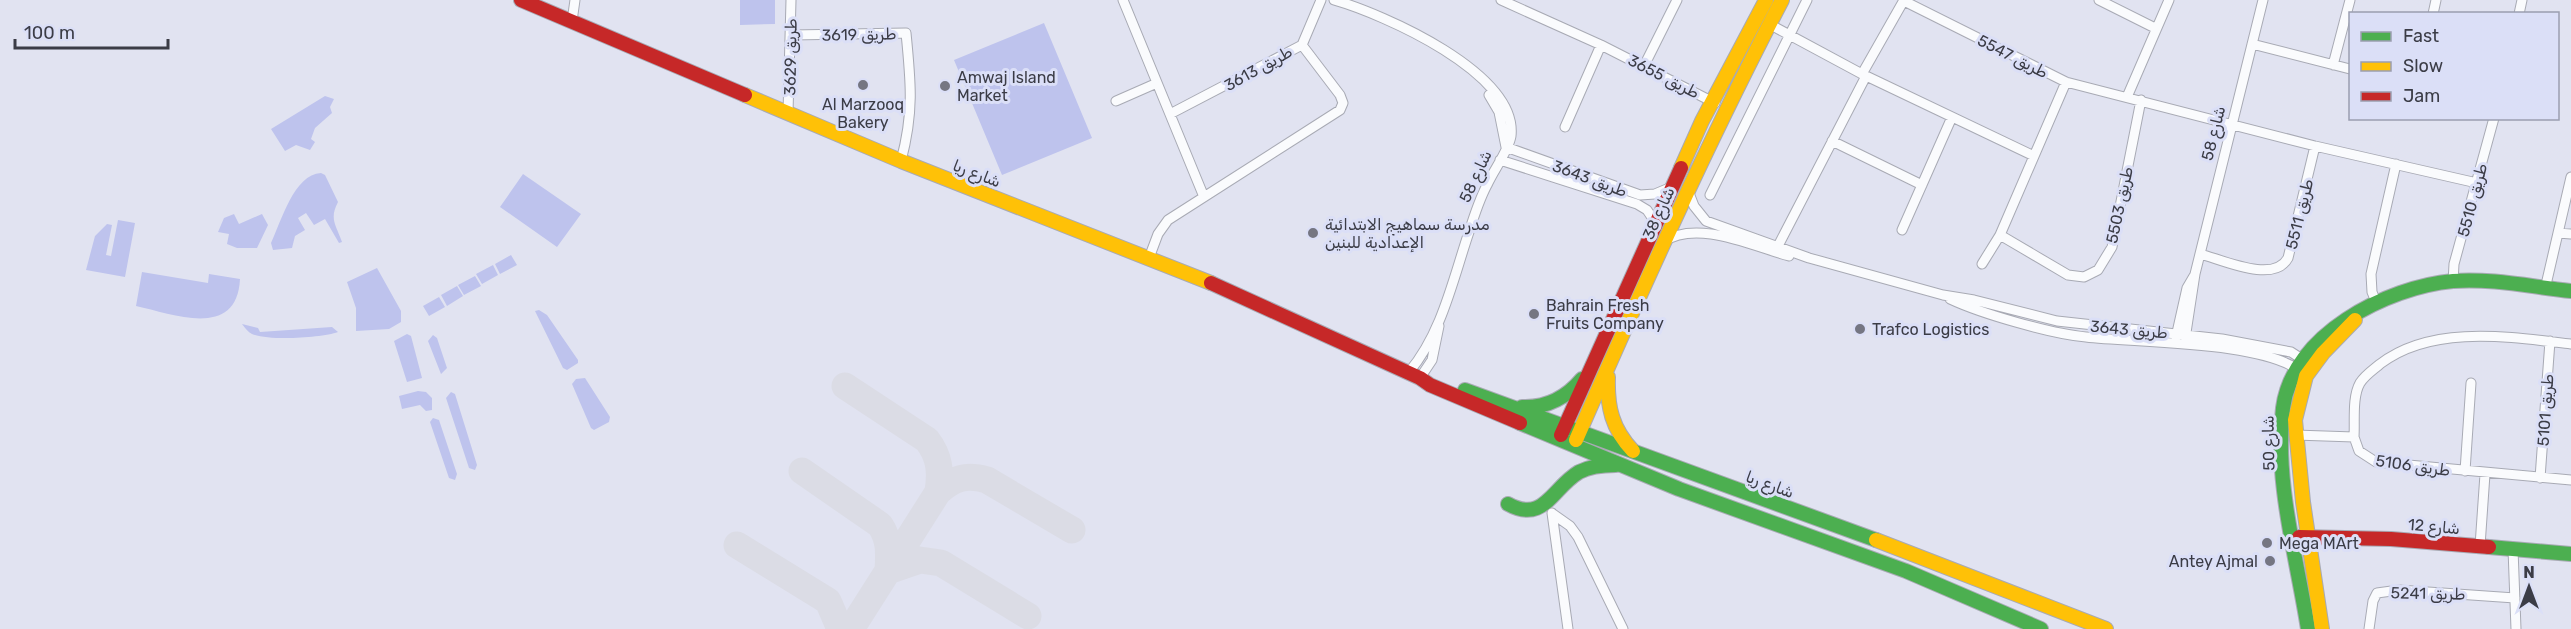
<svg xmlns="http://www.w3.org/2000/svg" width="2571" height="629" font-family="Rubik,Vazirmatn,sans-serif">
	<rect width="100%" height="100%" fill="#e1e3f1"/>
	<path fill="#bec3ed" d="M740 0H775V24L740 25Z
		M1044 23 1092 138 1002 175 954 60Z
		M325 96 334 99 330 107 332 113 315 128 311 139 315 142 310 150 296 145 285 151 271 129Z
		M321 173 325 175 338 202C329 219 336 225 342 242L339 243 325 219 314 225 306 213 298 218 305 230 295 236 292 248 273 250 271 243C281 222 294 174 321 173Z
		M523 174 581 214 557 247 500 207Z
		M234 214 239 224 262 214 268 225 257 248H237L227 244 229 234 218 232 224 218Z
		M118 220 135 223 125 277 86 270 95 236 107 224 112 225 106 255 111 256Z
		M511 255 517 265 500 274 495 264Z
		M493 265 498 275 482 284 476 274Z
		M377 268 401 311V322L389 329 356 331V308L347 282Z
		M142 272 208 283 209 274 240 279C237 340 173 314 136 306Z
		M475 276 481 286 464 295 458 285Z
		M457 286 463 296 447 306 441 295Z
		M439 297 445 307 429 316 423 306Z
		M539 310 547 315 578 360V363L567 370 563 368 535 311Z
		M242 324 258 328 260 332 332 327 338 332C321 338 269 341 252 334 248 332 245 328 242 324Z
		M407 334 411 336 422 378 407 382 394 341Z
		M433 335 437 338 447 368 441 374 428 341Z
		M585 378 610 417 609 422 594 430 591 428 572 384 576 379Z
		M418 391 426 392 432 398V410L426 411 420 405 402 409 399 396Z
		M451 392 455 394 477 465 475 470 469 468 446 398Z
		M433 418 439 420 457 474 455 480 449 478 430 422Z"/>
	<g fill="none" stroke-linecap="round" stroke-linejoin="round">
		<path stroke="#dbdce5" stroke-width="27" d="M845 386 927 440C940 457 941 472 938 492L851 629
			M802 471 880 525C890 540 889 553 888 571L920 560 941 563 1028 616
			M938 492C954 478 966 474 987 480L1072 530
			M737 545 828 601 840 629"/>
		<defs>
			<path id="street" d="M1123 0 1204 197
				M1334 0C1383 14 1518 73 1511 136 1509 150 1493 171 1487 185 1479 200 1474 216 1469 232 1453 279 1442 333 1409 372
				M1501 0 1601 45 1715 103
				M2099 0 2155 28
				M1904 1 2066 82 2315 146 2477 183
				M2433 14 2436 0
				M2519 14 2522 0
				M572 21 575 0
				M1769 24 1862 74 2034 156
				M792 35 906 33C911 83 914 112 901 161
				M2252 44 2350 69
				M2333 65 2350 0
				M1644 66 1677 0
				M1862 74 1904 0
				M1489 95 1499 112 1506 147
				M2127 97 2169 0
				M1116 101 1157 83
				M788 113 791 0
				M1170 114 1302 45 1321 0
				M1565 127 1601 45
				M1832 141 1922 185
				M1506 147 1640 195 1655 194 1674 186
				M1500 160 1637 204 1647 210 1657 225
				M1687 188 1694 206 1706 221 1809 258 1943 295 1974 300 2057 321 2222 339 2291 352 2305 361
				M1710 195 1807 0
				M1902 230 1952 117
				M2558 233 2571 234
				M2000 235 2068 275 2084 277 2098 270 2112 247 2141 100
				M1663 242C1697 219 1752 246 1789 256
				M1778 246 1866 76
				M2200 254C2223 260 2274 284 2288 258L2315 146
				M1149 258 1158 234 1168 220 1340 110 1343 103 1340 95 1302 45
				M1982 264 2000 235 2066 82
				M2453 282 2454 264 2494 118
				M2545 289 2571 177
				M1950 299C1982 314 2052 334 2086 337 2137 343 2264 341 2301 372
				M2377 304 2372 292 2371 274 2396 164
				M2176 337 2187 288 2194 276
				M2185 339 2195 274 2263 0
				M1420 378 1432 360 1439 326
				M2295 435 2354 437C2355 421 2352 397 2360 383 2365 375 2373 370 2380 364 2432 324 2510 337 2571 344
				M2354 437 2359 451 2376 462 2571 480
				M2465 471 2471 383
				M2540 478 2550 341
				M1552 513 1568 629
				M1553 514 1570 526 1578 537 1623 629
				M2480 546 2485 474
				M2513 549 2516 629
				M2369 629 2373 601 2377 593 2399 590 2515 598"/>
			<path id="fast" d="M1465 390 1876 540
				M1522 407C1547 408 1566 398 1582 379
				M1520 423 1679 489 1906 571 2041 629
				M1508 504C1544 524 1552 488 1579 472 1590 466 1603 465 1616 465
				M2489 547 2571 554
				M2308 629C2297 558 2274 481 2283 408 2292 335 2387 287 2453 281 2492 278 2532 287 2571 291"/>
			<path id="slow" d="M745 95 901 161 1211 283
				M1681 168 1702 121 1766 0
				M1608 377C1607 407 1612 429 1633 451
				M1576 440C1641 291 1707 144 1782 0
				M1876 540 2106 629
				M2322 629 2303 502 2295 420 2306 376 2323 353 2355 320"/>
			<path id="jam" d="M521 0 745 95
				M1211 283 1420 378 1430 385 1520 423
				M1561 435 1681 168
				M2299 537 2391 539 2489 547"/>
		</defs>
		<use href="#street" stroke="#a8aab4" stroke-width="11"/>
		<use href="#fast" stroke="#a8aab4" stroke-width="16"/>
		<use href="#slow" stroke="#a8aab4" stroke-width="16"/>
		<use href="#jam" stroke="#a8aab4" stroke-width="16"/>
		<use href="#street" stroke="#fafbfd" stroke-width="9"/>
		<use href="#fast" stroke="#4caf50" stroke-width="14"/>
		<use href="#slow" stroke="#ffc107" stroke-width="14"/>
		<use href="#jam" stroke="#c62828" stroke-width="14"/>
	</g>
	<g fill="#757682" stroke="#dbdff7" stroke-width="2">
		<circle cx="863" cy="85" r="6"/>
		<circle cx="945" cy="86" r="6"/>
		<circle cx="1313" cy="233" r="6"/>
		<circle cx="1534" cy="314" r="6"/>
		<circle cx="1860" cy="329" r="6"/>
		<circle cx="2267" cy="543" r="6"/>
		<circle cx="2270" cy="561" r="6"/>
	</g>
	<g text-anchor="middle" stroke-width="6" stroke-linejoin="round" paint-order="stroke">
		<g font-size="16" fill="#3b3c46" stroke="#dbdff7">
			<text transform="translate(859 34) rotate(-1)" y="6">طريق 3619</text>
			<text transform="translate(2013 56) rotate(27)" y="6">طريق 5547</text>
			<text transform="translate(790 57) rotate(-89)" y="6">طريق 3629</text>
			<text transform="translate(1258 68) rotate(-29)" y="6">طريق 3613</text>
			<text transform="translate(1664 76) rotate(27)" y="6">طريق 3655</text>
			<text transform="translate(2213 133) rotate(-76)" y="6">شارع 58</text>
			<text transform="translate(977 173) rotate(21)" y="6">شارع ريا</text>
			<text transform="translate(1475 176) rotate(-65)" y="6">شارع 58</text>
			<text transform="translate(1590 178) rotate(20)" y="6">طريق 3643</text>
			<text transform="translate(2472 200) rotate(-75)" y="6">طريق 5510</text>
			<text transform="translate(2119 205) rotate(-78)" y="6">طريق 5503</text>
			<text transform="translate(1658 213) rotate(-66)" y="6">شارع 38</text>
			<text transform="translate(2299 214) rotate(-76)" y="6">طريق 5511</text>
			<text transform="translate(2129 329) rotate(5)" y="6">طريق 3643</text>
			<text transform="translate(2545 410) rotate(-86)" y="6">طريق 5101</text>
			<text transform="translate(2268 443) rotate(-91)" y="6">شارع 50</text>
			<text transform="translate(2413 465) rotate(8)" y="6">طريق 5106</text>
			<text transform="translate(1770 484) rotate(20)" y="6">شارع ريا</text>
			<text transform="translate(2434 526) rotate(5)" y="6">شارع 12</text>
			<text transform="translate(2428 593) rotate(1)" y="6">طريق 5241</text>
		</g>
		<g font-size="16" fill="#3b3c46" stroke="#dbdff7" text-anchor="start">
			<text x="957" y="83">Amwaj Island<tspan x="957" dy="18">Market</tspan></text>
			<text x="863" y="110" text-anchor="middle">Al Marzooq<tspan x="863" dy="18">Bakery</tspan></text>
			<text x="1325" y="230">مدرسة سماهيج الابتدائية<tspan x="1325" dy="18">الإعدادية للبنين</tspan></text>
			<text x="1546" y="311">Bahrain Fresh<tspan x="1546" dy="18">Fruits Company</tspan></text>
			<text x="1872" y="335">Trafco Logistics</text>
			<text x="2279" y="549">Mega MArt</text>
			<text x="2258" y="567" text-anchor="end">Antey Ajmal</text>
		</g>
	</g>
	<rect x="2349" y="12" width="210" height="108" fill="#dbdff7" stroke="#9b9eb0" stroke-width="1.5"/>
	<rect x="2361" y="32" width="30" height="9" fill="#4caf50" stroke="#9b9eb0" stroke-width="1.5"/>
	<text x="2403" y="42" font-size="18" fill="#3b3c46">Fast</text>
	<rect x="2361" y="62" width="30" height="9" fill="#ffc107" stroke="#9b9eb0" stroke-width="1.5"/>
	<text x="2403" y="72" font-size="18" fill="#3b3c46">Slow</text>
	<rect x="2361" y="92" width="30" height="9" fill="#c62828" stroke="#9b9eb0" stroke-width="1.5"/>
	<text x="2403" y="102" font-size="18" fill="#3b3c46">Jam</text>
	<g transform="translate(2529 587)" stroke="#dbdff7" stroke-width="4.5" paint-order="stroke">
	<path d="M0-4.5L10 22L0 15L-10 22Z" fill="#3b3c46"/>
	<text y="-9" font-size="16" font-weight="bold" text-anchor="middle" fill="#3b3c46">N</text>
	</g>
	<path d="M15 39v9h153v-9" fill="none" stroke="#3b3c46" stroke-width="3"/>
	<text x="24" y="39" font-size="18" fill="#3b3c46" stroke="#dbdff7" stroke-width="4.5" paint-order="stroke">100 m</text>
</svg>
